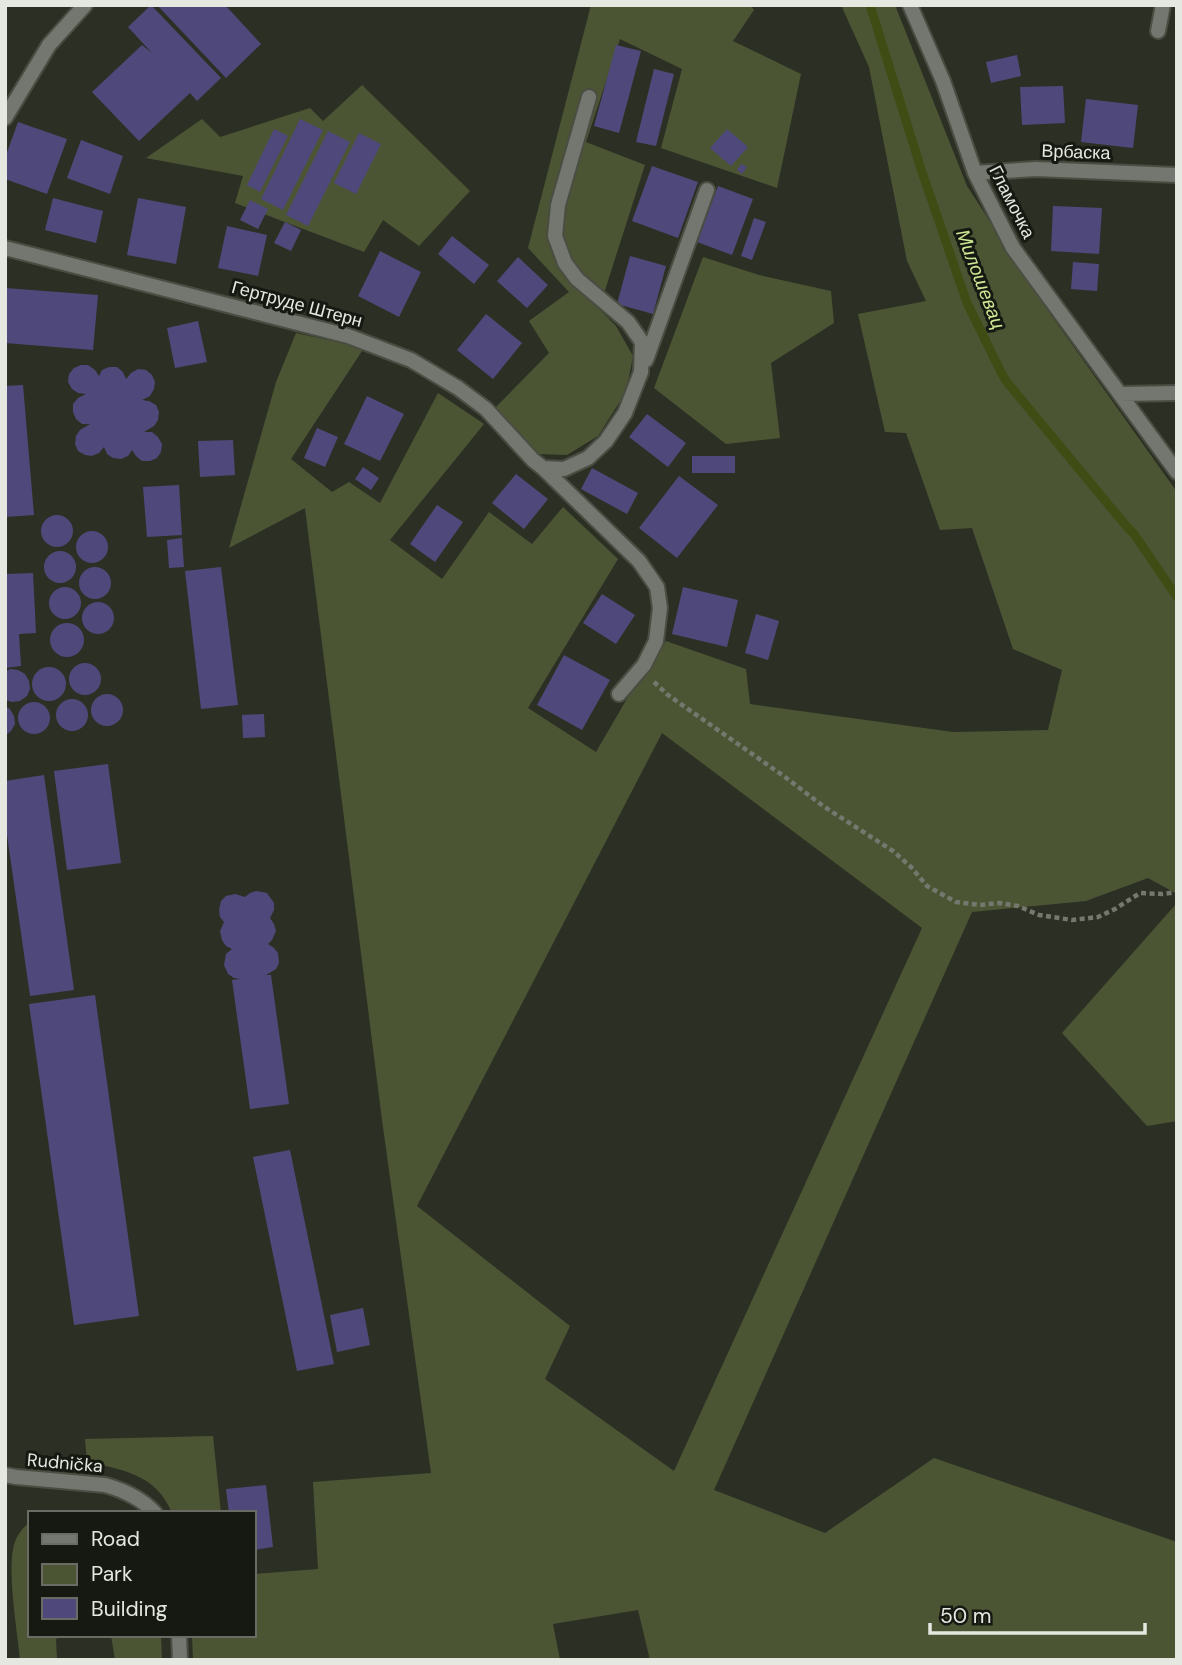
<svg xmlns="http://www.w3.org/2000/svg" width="1182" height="1665" font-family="'DM Sans',sans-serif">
	<rect width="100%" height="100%" fill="#2c3024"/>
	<path fill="#4b5534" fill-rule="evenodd" d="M591 5H750L754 10 733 41 801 74 777 188 661 148 682 69 620 39 586 142 645 165 599 309 616 326 633 356 626 392 598 436 567 455 538 454 495 408 549 353 529 321 569 292 528 248Z
		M841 5H895L967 186 1051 315 1177 492V894L1148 878 1086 901 972 912 714 1490 825 1533 934 1458 1177 1542V1660H650L638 1610 553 1624 560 1660H193L192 1635H254V1574L318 1569 313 1482 431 1473 382 1120 305 508 229 548 276 382 296 333 364 348 291 459 332 492 349 482 380 503 438 393 484 424 390 540 442 579 489 512 532 544 563 507 618 559 528 708 596 752 639 678 666 641 746 669 750 704 953 732 1048 730 1062 670 1013 649 972 528 940 530 906 433 885 432 858 314 926 301 907 261 869 67ZM662 733 922 928 674 1471 545 1379 570 1326 417 1206Z
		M362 85 470 191 419 246 383 220 364 252 235 203 243 176 146 158 202 119 220 137 310 108 323 121Z
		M703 257 759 275 831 291 834 323 771 363 780 438 726 444 654 388Z
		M1177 903V1121L1147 1126 1062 1033Z
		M213 1436 221 1513H172C156 1474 123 1470 87 1462L85 1439Z
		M30 1522V1635H64L56 1639 57 1660H20C17 1628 8 1580 13 1549 15 1538 21 1529 30 1522Z
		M111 1635H161L162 1660H115Z"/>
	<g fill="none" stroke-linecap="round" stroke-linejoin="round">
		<path stroke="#3f4d14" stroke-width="9" d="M870 5 921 169 967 303 1001 372 1006 381 1127 527 1134 534 1177 597"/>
	</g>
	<path fill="#4f487b" d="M151 5 221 78 197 101 190 93 139 141 92 92 142 45 152 53 128 27Z
		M157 5H225L261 44 226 78Z
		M616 45 641 51 619 133 594 126Z
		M1017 55 1021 76 991 83 986 62Z
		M654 69 674 74 656 146 636 142Z
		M1063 86 1065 123 1022 125 1020 87Z
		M1086 99 1138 105 1133 148 1081 142Z
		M300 119 323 130 283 210 261 199Z
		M18 122 67 139 47 194 5 179V158Z
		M274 129 288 136 260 192 247 185Z
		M727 129 748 147 731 166 710 148Z
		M328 131 350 142 308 226 286 215Z
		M359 133 381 144 356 194 334 183Z
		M81 140 123 156 110 194 67 178Z
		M741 164 747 167 742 174 737 170Z
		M652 166 698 182 678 238 632 221Z
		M718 186 753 199 732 255 697 242Z
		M53 198 103 211 96 243 45 230Z
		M138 198 186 207 176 264 127 255Z
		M250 200 268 209 258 229 240 220Z
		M1053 206 1102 208 1099 254 1051 251Z
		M754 218 766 222 752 260 741 256Z
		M285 222 301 230 291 251 274 243Z
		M227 226 267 235 258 276 218 268Z
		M452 236 489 265 474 284 438 254Z
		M380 251 421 272 399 317 358 296Z
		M630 256 666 266 653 314 617 304Z
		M518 257 548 285 527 308 497 281Z
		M1073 262 1099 264 1097 291 1071 289Z
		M5 288 98 295 93 350 5 343Z
		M486 314 522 343 493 379 457 350Z
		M198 321 207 362 175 368 167 328Z
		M81 365H88L95 370 99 376 102 370 109 367H117L123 372 126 379 131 373 138 369 146 370 152 375 155 382 154 389 150 396 142 400 149 401 156 405 159 412 158 420 154 426 144 432H152L158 437 162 444 161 452 157 458 150 461H142L136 456 132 450 128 456 121 459 113 458 107 454 104 447 99 453 92 456 85 455 78 451 75 444 76 436 80 430 90 424H82L76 419 73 412V404L78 398 86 394 78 393 72 389 68 382 69 374 74 368Z
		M23 385 34 515 5 517V386Z
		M367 396 404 414 380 461 344 444Z
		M647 414 686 443 668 467 629 437Z
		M317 428 338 437 325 467 304 458Z
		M233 440 235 475 200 477 198 441Z
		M692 456H735V473H692Z
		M363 467 379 478 371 490 355 479Z
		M592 468 638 493 627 514 581 489Z
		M516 474 548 499 524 529 492 503Z
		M679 476 718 505 677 558 639 528Z
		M179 485 182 535 147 537 143 487Z
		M437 505 463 522 435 562 410 544Z
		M41 531a16 16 0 1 1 32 0a16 16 0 1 1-32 0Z
		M76 547a16 16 0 1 1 32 0a16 16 0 1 1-32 0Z
		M182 538 184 567 169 568 167 540Z
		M44 567a16 16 0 1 1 32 0a16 16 0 1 1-32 0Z
		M79 583a16 16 0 1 1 32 0a16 16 0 1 1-32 0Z
		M221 567 238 705 201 709 185 571Z
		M33 573 36 633 19 634 21 666 5 668V574Z
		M49 603a16 16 0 1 1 32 0a16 16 0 1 1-32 0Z
		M683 587 738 600 727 647 672 634Z
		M602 594 635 615 616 644 583 623Z
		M82 618a16 16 0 1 1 32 0a16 16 0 1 1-32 0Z
		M756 614 779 621 768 660 745 653Z
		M50 640a17 17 0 1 1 34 0a17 17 0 1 1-34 0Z
		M564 655 610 680 582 730 537 705Z
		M69 679a16 16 0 1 1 32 0a16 16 0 1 1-32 0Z
		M32 684a17 17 0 1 1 34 0a17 17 0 1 1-34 0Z
		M10 669 18 670 25 674 29 681 30 689 27 696 20 701 12 702 5 700V672Z
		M91 710a16 16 0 1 1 32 0a16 16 0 1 1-32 0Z
		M56 715a16 16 0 1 1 32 0a16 16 0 1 1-32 0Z
		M18 718a16 16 0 1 1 32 0a16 16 0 1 1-32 0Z
		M5 706 10 709 14 716 15 724 11 731 5 736Z
		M264 714 265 737 243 738 242 715Z
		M108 764 121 863 67 870 54 771Z
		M44 775 74 990 30 996 5 821V781Z
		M256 891 267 893 274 903V910L270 918 274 924 276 931 272 940 268 944 274 948 278 953 279 963 276 969 266 975H271L289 1104 250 1109 232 980 240 979 234 978 228 974 224 965 226 954 232 949 226 946 222 940 220 931 224 922 220 917 219 910 221 901 226 896 235 894 245 897 250 893Z
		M95 995 139 1316 74 1325 29 1004Z
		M290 1150 334 1364 297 1371 253 1157Z
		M363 1308 370 1345 337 1352 330 1315Z
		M266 1485 273 1547 254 1550V1513H229L226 1489Z"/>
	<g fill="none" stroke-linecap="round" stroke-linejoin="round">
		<defs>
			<path id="service" d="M5 118 49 45 85 5"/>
			<path id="minor" d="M910 5 943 81 975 173 1013 248 1177 472
				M1158 31 1163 5
				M975 173 1036 169 1177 175
				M5 248 348 336 411 360 458 388 486 409 533 460 543 468 564 469 588 458 606 441 625 413 641 372 642 342 628 322 577 279 565 263 555 236 558 205 589 97
				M646 360 707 190
				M1120 394 1177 393
				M543 468 639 561 657 587 660 608 656 641 644 665 619 694"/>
			<path id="tertiary" d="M5 1475 16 1477 105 1485C123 1490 142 1499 155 1513
				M179 1635 180 1660"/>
		</defs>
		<use href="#service" stroke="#4a4d42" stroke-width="18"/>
		<use href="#minor" stroke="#4a4d42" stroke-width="18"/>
		<use href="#tertiary" stroke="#4a4d42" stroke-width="18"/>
		<path stroke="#75786e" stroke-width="4.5" stroke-dasharray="5 3.5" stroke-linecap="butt" d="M654 682 668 695 785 777 823 806 893 851 911 867 927 886 956 902 980 905 999 903 1018 906 1039 915 1072 920 1098 917 1115 909 1140 893 1162 894 1177 892"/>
		<use href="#service" stroke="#747670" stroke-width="14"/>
		<use href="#minor" stroke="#747670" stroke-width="14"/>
		<use href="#tertiary" stroke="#747670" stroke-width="14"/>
	</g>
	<g text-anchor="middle" stroke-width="6" stroke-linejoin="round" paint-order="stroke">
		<g font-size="18" fill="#e5e8e0" stroke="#161812">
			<text transform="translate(1076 152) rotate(2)" y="6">Врбаска</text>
			<text transform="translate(1012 202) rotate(63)" y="6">Гламочка</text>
			<text transform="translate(297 304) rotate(15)" y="6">Гертруде Штерн</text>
			<text transform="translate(65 1463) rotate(5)" y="6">Rudnička</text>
		</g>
		<g font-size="19" font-style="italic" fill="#cee793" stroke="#161812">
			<text transform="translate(981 279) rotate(69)" y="7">Милошевац</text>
		</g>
	</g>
	<rect width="1182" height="1665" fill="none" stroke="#e5e8e0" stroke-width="14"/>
	<rect x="28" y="1511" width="228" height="126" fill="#161812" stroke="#696b64" stroke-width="2"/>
	<rect x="42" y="1534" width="35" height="10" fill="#747670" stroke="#696b64" stroke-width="2"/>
	<text x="91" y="1546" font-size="21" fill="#e5e8e0">Road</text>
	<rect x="42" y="1564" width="35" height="21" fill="#4b5534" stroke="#696b64" stroke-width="2"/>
	<text x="91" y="1581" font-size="21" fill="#e5e8e0">Park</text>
	<rect x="42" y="1598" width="35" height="21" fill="#4f487b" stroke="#696b64" stroke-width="2"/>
	<text x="91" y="1616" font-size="21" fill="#e5e8e0">Building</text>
	<path d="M930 1623v10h215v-10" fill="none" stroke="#e5e8e0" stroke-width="3.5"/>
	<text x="940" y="1623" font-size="21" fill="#e5e8e0" stroke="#161812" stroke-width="5" paint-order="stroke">50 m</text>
</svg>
